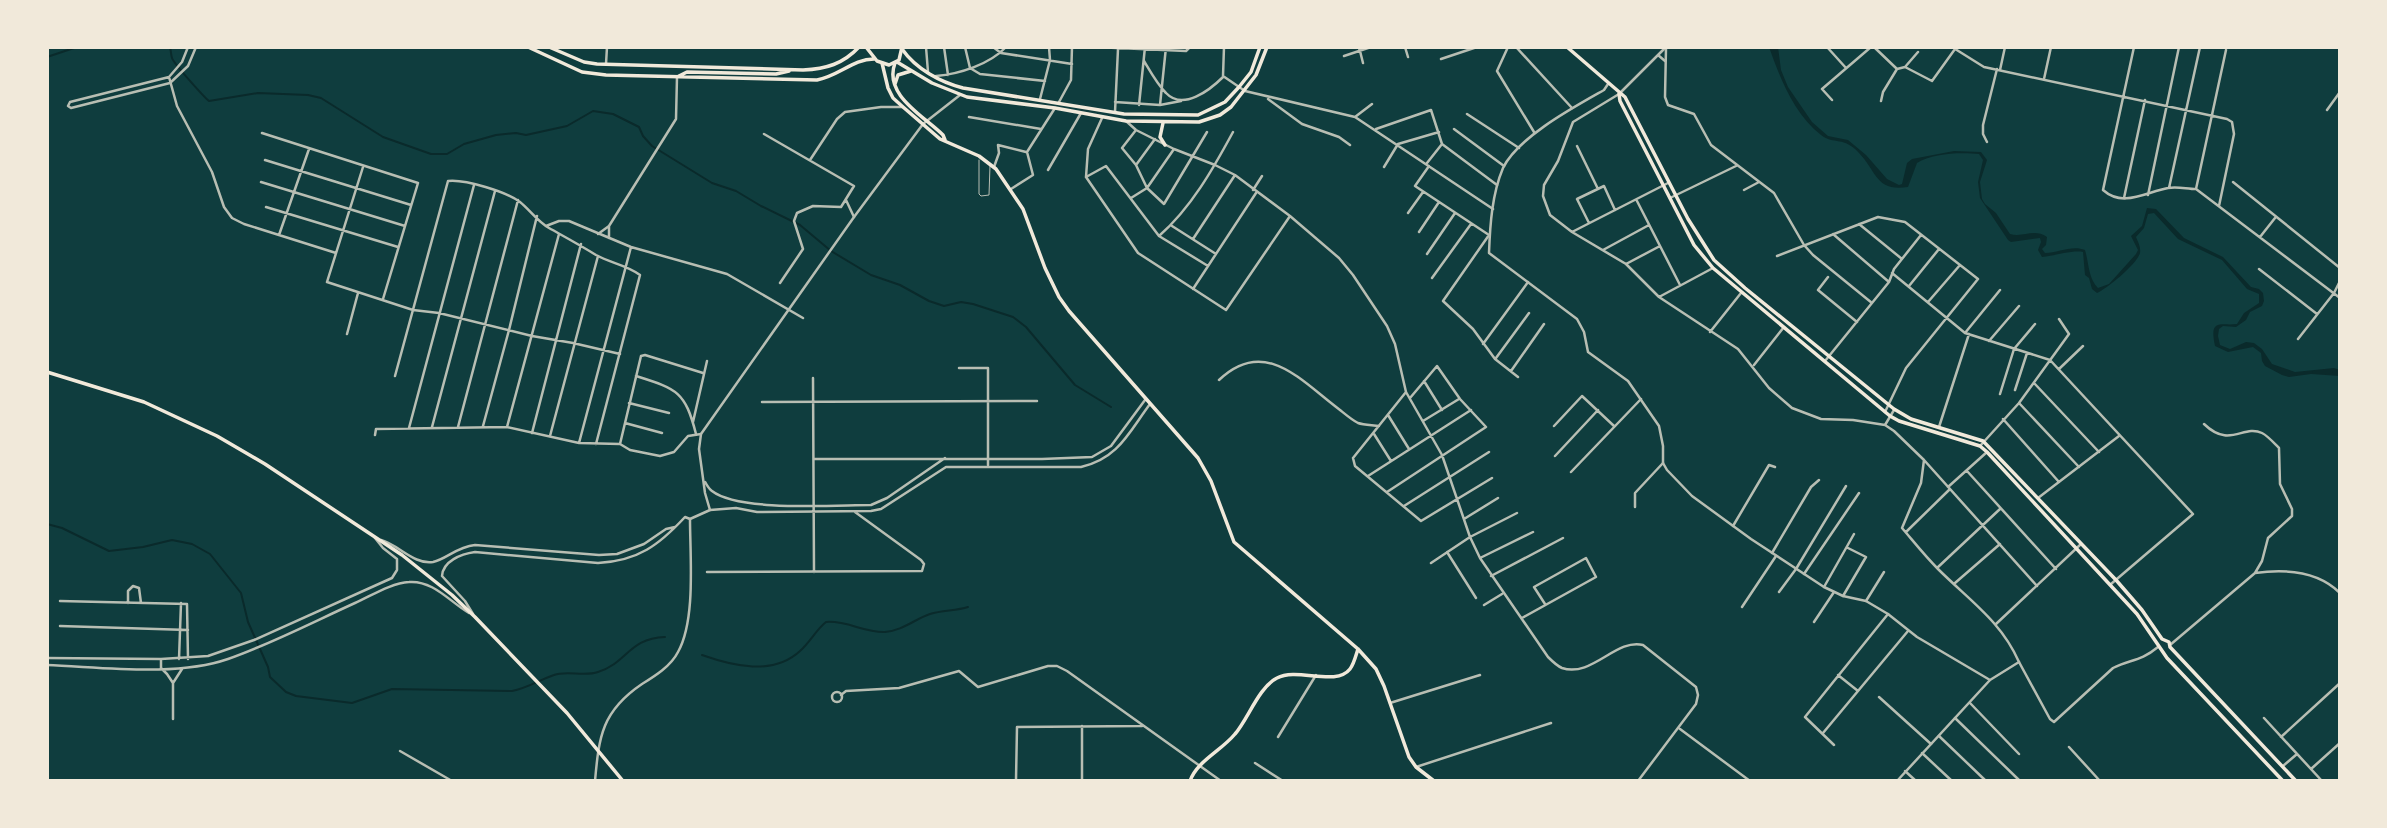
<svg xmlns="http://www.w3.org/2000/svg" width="2387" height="828" font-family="Raleway,sans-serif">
	<rect width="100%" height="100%" fill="#0f3d3e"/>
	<path fill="#0a2a2b" d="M1769 47H1778L1781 70 1788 87 1812 122 1828 136 1848 140 1866 155 1887 179 1899 185 1902 184 1907 163 1912 159 1954 151 1981 152 1987 160 1980 182 1982 199 1985 204 1996 213 2010 234C2023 238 2034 228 2047 237L2046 245 2042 249 2045 253C2058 253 2072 245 2085 250 2089 263 2088 278 2098 288L2109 284 2136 254 2138 250 2131 236 2142 226 2147 208 2156 209 2184 238 2223 257 2251 287 2259 289 2263 293 2264 301 2262 306 2250 312 2246 320 2236 327 2223 326 2219 329 2218 336 2220 345 2230 349 2246 342 2254 343 2262 349 2272 364 2295 372 2334 368 2340 370V376L2311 374 2289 377 2282 375 2265 366 2262 361 2261 353 2253 347 2228 352 2215 346C2209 318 2220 326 2237 324L2244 313 2259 303V294L2247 289 2222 260 2178 239 2154 213 2148 214 2144 228 2136 237C2138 242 2141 247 2140 253 2137 264 2108 288 2097 293L2092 289 2089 278 2085 275 2083 252C2072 250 2054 256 2042 257L2038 250 2041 242 2040 238 2011 242 2008 240 1980 198 1978 182 1983 160 1979 154C1961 152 1932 153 1917 163L1908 187C1876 192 1877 172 1859 153 1844 136 1834 145 1821 135 1794 114 1780 78 1769 47Z"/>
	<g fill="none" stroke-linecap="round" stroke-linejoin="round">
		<path stroke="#0a2a2b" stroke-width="2" d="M170 47C171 51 171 55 172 58 174 64 205 98 209 101L258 93 308 95 321 98 383 137 431 154H447L464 144 496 135 516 133 526 135 567 126 593 111 613 114 639 127 643 136 652 146 712 183 736 191 761 206 800 225 831 251 871 275 900 285 929 301 944 306 961 302 973 304 1013 317 1026 327 1075 385 1111 407
			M47 57 77 47
			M2313 372H2332
			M47 524 62 528 109 551 143 547 172 540 192 544 210 554 241 593 248 622 268 667 270 677 286 692 296 696 352 703 392 689 512 691C528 688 539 680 554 675 567 670 584 677 598 672 627 663 629 638 665 637
			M702 655C733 666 773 676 800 651 810 642 816 630 826 622 846 620 865 633 885 632 902 631 915 619 930 614 943 610 956 611 968 607"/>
		<path stroke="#b8beb3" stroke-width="1" d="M979 160V194L981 196 989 195 990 166"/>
		<path stroke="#b8beb3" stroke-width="2.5" d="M188 47 182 62 169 77 70 102 68 106 71 108 170 83 188 66 196 47
			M926 47 928 72
			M944 47 948 75
			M965 47 970 68 980 74 1045 81
			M993 47 1001 53 1072 64
			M1094 47 1186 51 1190 47
			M1224 47 1223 76 1245 91 1355 117 1493 209
			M1359 47 1363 63
			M1405 47 1408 57
			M1508 47 1497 71 1534 132
			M1516 47 1572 108
			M1827 47 1846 68
			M1874 47 1897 69
			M1952 47 1984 67 2227 119 2232 122 2234 134 2219 206
			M2134 47 2103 190C2123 208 2146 192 2168 188 2177 186 2187 189 2196 189L2340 298
			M1666 48 1665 97 1668 105 1694 114 1711 145 1774 193 1804 245 1813 255 1872 303
			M1344 56 1371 47
			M1441 59 1477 47
			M1144 61C1150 71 1157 84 1166 93 1183 111 1210 90 1223 77
			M1905 67 1918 52
			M2000 70 2005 47
			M936 76C960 74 990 64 1006 47
			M169 77 177 106 212 172 224 207 232 218 244 224 336 253
			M2044 79 2051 47
			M1619 94 1573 122 1558 161 1544 185 1543 196 1550 215 1572 232 1626 264 1659 297 1738 349 1769 388 1792 408 1821 419 1853 420 1885 425 1894 431 1924 460 2037 586
			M1040 99 1050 60 1049 47
			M1268 99 1302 124 1339 137 1350 145
			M1832 100 1822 89 1871 47
			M1881 101 1883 92 1897 69 1905 67 1932 81 1955 49
			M1059 102 1071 80 1072 47
			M1115 102 1160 105 1181 101
			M1139 105 1145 47
			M1160 105 1166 47
			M2327 110 2340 92
			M1115 112 1118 49
			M1467 114 1519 148
			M969 117 1041 129
			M1355 117 1372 104
			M1126 121 1136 130 1174 149 1215 165 1235 175 1290 216 1339 258 1353 275 1387 326 1395 344 1406 392 1442 455 1470 537 1480 558 1548 657C1552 661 1557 666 1562 668 1592 678 1616 638 1643 645L1696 687 1698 695 1696 704 1638 781
			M1376 129 1431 110 1442 144
			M1454 129 1504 166
			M1136 130 1122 148 1136 165 1147 188 1164 204 1207 132
			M262 133 418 183 383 299
			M764 134 854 186 841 207 813 206 797 213 794 221 803 249 780 283
			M1987 142 1983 134V125L1997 69
			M1442 144 1497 185
			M1577 146 1598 189
			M265 160 411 205
			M810 160 837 119 845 112 881 107H903
			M1427 163 1442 144
			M1136 165 1155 139
			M1429 166 1415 186 1489 235 1443 301 1473 329 1495 359 1518 377
			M363 167 327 282 413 310 439 313 532 336 573 343 620 354
			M994 167 999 153 998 145 1026 152
			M1384 167 1398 144 1439 132
			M1048 170 1081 113
			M1086 177 1138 253 1226 310 1290 216
			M1086 177 1106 166 1159 236 1208 266
			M1086 177 1088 149 1102 118
			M261 182 405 226
			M2233 182 2340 268
			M2169 188 2200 47
			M1011 189 1033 175 1027 152 1055 108
			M2196 189 2226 50
			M1253 190 1262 176
			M1744 190 1759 182
			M2148 195 2179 47
			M1131 198 1147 188 1174 149
			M1670 198 1736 166
			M2124 198 2145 100
			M846 200 854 217
			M1637 201 1680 285
			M266 207 398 247
			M1408 213 1423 192
			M1589 223 1577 199 1604 186 1615 210
			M1859 224 1902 259
			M546 226 559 221H569L631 247 727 274 803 318
			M1172 226 1216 254
			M1419 232 1439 202
			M1572 232 1668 183
			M598 234 609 226 676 119 677 77
			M1833 234 1889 282
			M279 235 309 149
			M1159 236C1191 208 1213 169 1233 132
			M2260 237 2275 218
			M609 238V226
			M1193 239 1235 175
			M1603 250 1649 225
			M1427 254 1455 213
			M1777 256 1878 217 1905 222 1978 279 1906 368 1885 412
			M1626 264 1660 246
			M2259 269 2317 314
			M1892 273 1965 333 2050 360 2193 514 2111 584
			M1828 277 1818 290 1857 322
			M1432 278 1471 224
			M1909 286 1939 249
			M1193 289 1256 193
			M1659 297 1713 268
			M1928 302 1960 265
			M1710 332 1741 293
			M1965 333 2000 290
			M347 334 358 293
			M2298 339 2334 293 2340 281
			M1989 341 2019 306
			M1483 344 1528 282
			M1496 358 1529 313
			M1825 361 1889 282 1894 269 1921 235
			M1754 365 1784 327
			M959 368H988V465
			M2059 369 2083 346
			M1511 371 1544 324
			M395 376 448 181C465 179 507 192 520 202 530 210 538 222 549 228 565 237 580 245 596 255 610 263 627 265 640 275L596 444
			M636 376C677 389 685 391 696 434
			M813 378 814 572
			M1219 380C1265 336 1301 381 1340 410 1345 414 1352 420 1358 423 1364 425 1373 425 1379 426
			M1424 381 1442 410
			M2034 383 2099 452
			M2015 390 2027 353
			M1406 392 1353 458 1355 466 1421 521 1492 478
			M2000 394 2014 349 2035 324
			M762 402 1037 401
			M629 403 669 413
			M2019 403 2079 467
			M1388 415 1409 449
			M2003 419 2059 482
			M1423 421 1459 399
			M693 422 707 361
			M625 423 662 433
			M1885 425 1894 410
			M483 426 509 330 537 216
			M1554 426 1582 396 1614 426
			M432 427 495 191
			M458 427 518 200
			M507 427 559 234
			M1939 427 1969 334
			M409 428 474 185
			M532 433 581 244
			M1374 434 1391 461
			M375 435 376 429 507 427 579 443 620 444 630 450 660 456 674 452 688 436 701 434
			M550 436 598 256
			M579 443 631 247
			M620 444 641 356 645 355 703 373
			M1980 446 2019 403 2069 334 2059 319
			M1555 456 1598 410
			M814 459H1042L1092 457 1111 446 1145 400
			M1924 460 1921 483 1902 528C1914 542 1925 556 1938 569 1969 600 2001 621 2019 662
			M1967 471 2056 569
			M1571 472 1641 399
			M1368 476 1471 410
			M705 482C707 485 709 489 712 491 739 512 835 505 871 505L887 498 945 458
			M1948 487 1987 452
			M1387 492 1486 427 1460 399 1437 366 1410 398
			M2038 498 2119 436
			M1404 506 1489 452
			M1635 507V493L1663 463
			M710 510 736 508 757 512 871 511 881 509 946 467H1081C1118 459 1129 432 1150 404
			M1464 519 1498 498
			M1733 526 1769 465 1775 467
			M1906 532 1950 489
			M1447 552 1476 598
			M1772 553 1811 487 1819 480
			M1480 558 1533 532
			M1431 563 1470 537 1517 513
			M1937 568 2000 509
			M707 572 922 571 924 564 921 560 855 512
			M2255 573C2284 569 2318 571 2340 593
			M1804 574 1859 493
			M1491 576 1563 538
			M1955 583 2000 544
			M1824 587 1854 534
			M1779 592 1796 569 1846 486
			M1843 596 1866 557 1848 548
			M60 601 187 604 188 659
			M1866 601 1884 572
			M128 603V591L133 586 139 588 141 603
			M1484 605 1502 594
			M1742 607 1776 556
			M1522 618 1596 577 1586 558 1534 587 1545 604
			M1814 622 1834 592
			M1996 624 2081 544
			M60 626 188 630
			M2170 645 2255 573 2262 561 2268 538 2292 516V509L2280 484 2279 448C2274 443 2268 436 2262 433 2243 424 2230 449 2204 424
			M47 658 161 659 208 656 254 640 392 578 397 570V559L383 548 375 538
			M161 659V668L167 674 173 683
			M179 659 181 603
			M47 665C102 667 176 677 228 659 271 644 313 622 355 603 371 596 391 583 409 582 433 580 450 602 469 613
			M1838 675 1858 691
			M832 697a5 5 0 1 1 10 0a5 5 0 1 1-10 0Z
			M841 695 846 691 899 688 959 671 978 687 1048 666H1057L1067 671 1221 781
			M1879 697 1931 744
			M1390 703 1480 675
			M1970 703 2019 754
			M1955 718 2020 781
			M2264 718 2322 781
			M173 719V683L182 669
			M1680 729 1750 781
			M1823 733 1908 631
			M1939 736 1986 781
			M1278 737 1316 675
			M2281 737 2339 684
			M1834 745 1805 717 1888 614
			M2069 747 2100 781
			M400 751 452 781
			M1922 753 1952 781
			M1255 763 1283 781
			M2283 766 2297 754
			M1416 767 1551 723
			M2311 769 2340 743
			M1905 771 1916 781
			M595 781C599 736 602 711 642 684 655 676 671 666 678 652 696 620 690 557 690 519
			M1072 781 1016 780 1017 727 1142 726
			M1082 781V726"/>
		<path stroke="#b8beb3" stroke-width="2.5" d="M1658 55 1665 61
			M606 64 607 47
			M1608 84 1604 90C1574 107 1518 137 1503 168 1492 194 1490 225 1489 253L1577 319 1584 332 1588 352 1628 381 1659 426 1663 446V463L1667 470 1692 496 1751 539 1824 587 1843 596 1866 601 1888 614 1917 637 1990 680
			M1621 92 1666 47
			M381 540C399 545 414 565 433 562 447 559 456 547 475 545L599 555 617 554 644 544 666 529 675 527
			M473 614 465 601 442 576C443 561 461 554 475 552L598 563C638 561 659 545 685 517L690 519 710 510 705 493 699 449 701 434 854 217 923 124 960 95
			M1897 781 1990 680 2019 662 2050 719 2054 722 2113 668C2130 659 2140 662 2158 647"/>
		<path stroke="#f1e9da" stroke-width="3.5" d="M1567 47 1625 97 1688 219 1714 260 1745 288 1894 409 1911 419 1983 441 2116 580 2142 610 2162 639 2169 642 2170 647
			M902 49C916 69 940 82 963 88L1124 114 1198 115 1225 102 1239 87 1251 72 1260 47
			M897 62 932 83 967 97 1055 108 1126 121 1199 122 1220 115 1231 107 1256 75 1267 47
			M882 63 888 88 893 98 903 107 940 139 979 156 996 169 1023 209 1045 268 1059 297 1069 311 1198 458 1211 481 1234 542 1358 649 1376 669 1384 686 1409 757 1416 767 1434 781
			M895 63C883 95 924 116 943 135L945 140
			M895 84 898 75 911 71
			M1619 94 1620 101 1694 245 1713 268 1890 416 1899 421 1980 446 1987 452 2137 614 2167 658 2283 781
			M1163 123 1160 137 1165 145
			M2170 647 2296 781
			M1190 781C1197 761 1221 751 1235 734 1248 719 1259 687 1277 678 1297 667 1336 687 1350 669 1354 664 1356 655 1358 649"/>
		<path stroke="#f1e9da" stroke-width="3.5" d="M528 47 582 72 606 75 817 80C839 76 853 59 874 59
			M549 47 584 62 597 64 803 70C826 69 843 64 859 47
			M866 47 877 61 889 65 899 60 902 47
			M679 76 687 72 776 74 789 71"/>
		<path stroke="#f1e9da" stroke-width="3.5" d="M47 372 144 402 217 436 265 464 402 555 452 595 475 617 567 713 623 781"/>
	</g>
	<rect width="2387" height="828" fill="none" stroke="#f1e9da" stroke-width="98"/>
</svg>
